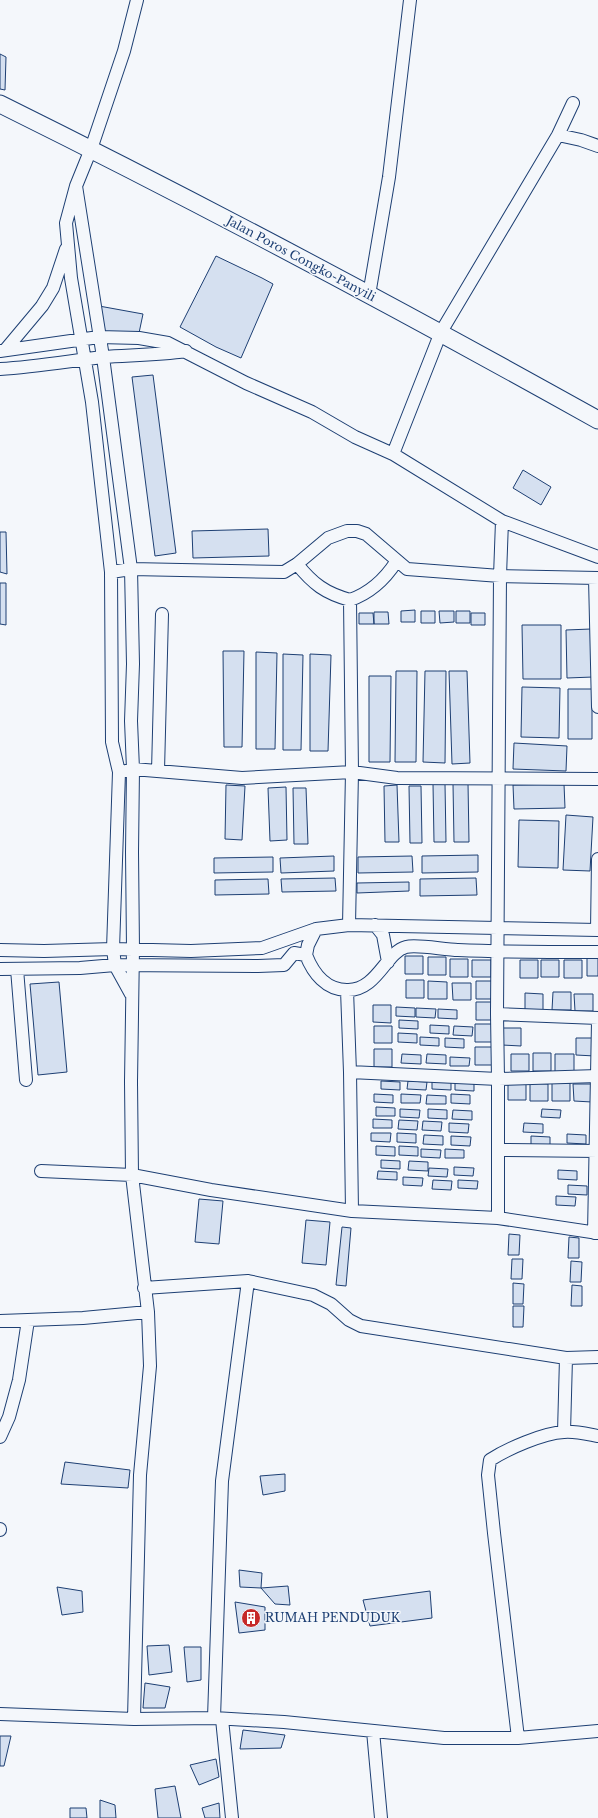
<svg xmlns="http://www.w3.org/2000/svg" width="598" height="1818" font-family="'Libre Baskerville',serif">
	<rect width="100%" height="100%" fill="#f4f7fb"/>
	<path fill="#d5e0f0" stroke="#1d3f73" d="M0 54 6 57 5 90 0 89Z
		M216 256 262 278 273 284 241 358 216 347 180 327Z
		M99 306 143 314 139 333H101Z
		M153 375 176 553 155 556 132 377Z
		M523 470 551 487 541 505 513 488Z
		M268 529 269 556 193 558 192 531Z
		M0 532H6L7 574 0 572Z
		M0 583H6V625L0 624Z
		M415 610V622H401V611Z
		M421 611H435V623H421Z
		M439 611H454V622L440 623Z
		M456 611H470V623H456Z
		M374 612H388L389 624H374Z
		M359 613H373L374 624H359Z
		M471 613H485V625H471Z
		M522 625H561V679H523Z
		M591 629 593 677 567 678 566 630Z
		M223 651H244L242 747H224Z
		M256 652 277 653 275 749H256Z
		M283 654 303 655 301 750H283Z
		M310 654 331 655 328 751H310Z
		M396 671H417L416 762H395Z
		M425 671H446L445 763 423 762Z
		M449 671H467L470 763 452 764Z
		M369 676H391L390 762H369Z
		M522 687 560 688 559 738 521 737Z
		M568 689H592V739H568Z
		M514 743 567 746 566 771 513 769Z
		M468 783 469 842H454L453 784Z
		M433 784H445L446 842H434Z
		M564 784 565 808 514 809 513 785Z
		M226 785 245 786 242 840 225 839Z
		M397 785 399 842H385L384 786Z
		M409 786H421L422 843H410Z
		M286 787 287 840 270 841 268 788Z
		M293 788H306L308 844H294Z
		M566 815 593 817 590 871 563 870Z
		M519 820 559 821 558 868 518 867Z
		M478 855V872L422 873V856Z
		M334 856V871L281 873 280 858Z
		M412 856 413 872 358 873V857Z
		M273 857V872L214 873V858Z
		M335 878 336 891 282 892 281 879Z
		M476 878 477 895 420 896V879Z
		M268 879 269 894 215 895V880Z
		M409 882V891L357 893V883Z
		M405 956H423V974H405Z
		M428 957H446V975H428Z
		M587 958H598V976H587Z
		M450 959H468V977H450Z
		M472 960H491V977H472Z
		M520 960H538V978H520Z
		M541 960H559V977H541Z
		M564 960H582V978H564Z
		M406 980H424V998H406Z
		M428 981 447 982V999H428Z
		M476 981H494V999H476Z
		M59 982 67 1072 38 1075 30 984Z
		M452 983H471V1000H453Z
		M553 992H571V1010H552Z
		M525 993 543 994V1011H525Z
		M574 994H593V1011H575Z
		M476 1002H494V1020H476Z
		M373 1005H391V1023L373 1022Z
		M396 1007 415 1008V1017L396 1016Z
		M416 1008 436 1009 435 1018 416 1017Z
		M438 1009 457 1010V1019L438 1018Z
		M399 1020 418 1021V1029L399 1028Z
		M475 1024H494V1042H475Z
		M430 1025 449 1026V1034L430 1033Z
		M374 1026H392V1043H374Z
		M454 1026 473 1027 472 1036 453 1035Z
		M502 1028H521V1046L502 1045Z
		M398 1033 417 1034V1043L398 1042Z
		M420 1037 439 1038V1046L420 1045Z
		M445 1038 464 1039V1048L445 1047Z
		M576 1038H594L595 1056 576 1055Z
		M475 1047H494V1065H475Z
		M374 1049H392V1067H374Z
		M533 1053H551V1071H533Z
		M402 1054 421 1055V1064L401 1063Z
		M427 1054 446 1055V1064L426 1063Z
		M511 1054H529V1071H511Z
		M555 1054H574V1072H555Z
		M450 1057 470 1058 469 1066H450Z
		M432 1080 451 1081V1090L432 1089Z
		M381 1081 400 1082V1090L381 1089Z
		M408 1081 427 1082 426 1090 407 1089Z
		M455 1081 474 1082V1091L455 1090Z
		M508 1083H526V1100H508Z
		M530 1083 548 1084V1101H530Z
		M552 1083H570V1101H552Z
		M573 1084H592V1102L574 1101Z
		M374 1094 393 1095V1103L374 1102Z
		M401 1094 421 1095 420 1103H401Z
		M451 1094 470 1095V1104L451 1103Z
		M427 1095 446 1096V1104H426Z
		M376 1107 395 1108V1116H376Z
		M400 1109 420 1110 419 1118 400 1117Z
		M428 1109 447 1110V1119L428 1118Z
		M542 1109 561 1110 560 1118 541 1117Z
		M453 1110 472 1111V1120L452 1119Z
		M373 1119 392 1120V1128H373Z
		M399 1120 418 1121 417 1130 398 1129Z
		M423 1121 442 1122 441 1131 422 1130Z
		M449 1123 469 1124 468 1133 449 1132Z
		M524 1123 543 1124V1133L523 1132Z
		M371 1133H391L390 1142 371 1141Z
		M397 1133 416 1134V1143L397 1142Z
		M567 1134 586 1135V1144L567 1143Z
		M424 1135 443 1136V1145L423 1144Z
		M451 1136 471 1137 470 1146 451 1145Z
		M531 1136 550 1137V1146L531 1145Z
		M376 1146 395 1147V1156L376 1155Z
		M399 1146 418 1147V1156L399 1155Z
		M421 1149 441 1150 440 1158 421 1157Z
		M445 1149 464 1150V1158H445Z
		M381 1160 400 1161V1169L381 1168Z
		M409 1161 428 1162V1171L408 1170Z
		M454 1167 474 1168 473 1176 454 1175Z
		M429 1168 448 1169 447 1177 428 1176Z
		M558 1170 577 1171V1180L558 1179Z
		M378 1171 397 1172V1180L377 1179Z
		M403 1177 423 1178 422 1186 403 1185Z
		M433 1180 452 1181 451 1190 432 1189Z
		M458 1180 478 1181 477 1189 458 1188Z
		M568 1185 587 1186V1195L568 1194Z
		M556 1196 576 1197 575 1206 556 1205Z
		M199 1199 223 1201 219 1244 195 1242Z
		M306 1220 330 1222 326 1265 302 1263Z
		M342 1227 351 1228 346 1286 336 1285Z
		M509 1234 520 1235 519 1255H508Z
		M569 1237 579 1238V1258H568Z
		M512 1259H523L522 1279H511Z
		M571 1261 582 1262 581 1282H570Z
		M513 1283 524 1284 523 1304H513Z
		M572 1285 582 1286V1306H571Z
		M513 1306H524L523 1327H513Z
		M65 1462 130 1470 128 1488 61 1484Z
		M285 1474V1491L263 1495 260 1476Z
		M239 1570 262 1573 261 1588 240 1587Z
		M288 1586 290 1605 275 1604 261 1588Z
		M57 1587 82 1591 83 1612 62 1615Z
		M430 1591 432 1618 370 1626 363 1600Z
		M235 1602 265 1607V1630L239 1633Z
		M169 1645 172 1672 149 1675 147 1646Z
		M184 1647H201V1680L187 1682Z
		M145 1683 170 1687 165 1708H143Z
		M243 1730 285 1735 281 1748 240 1749Z
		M0 1736H11L4 1766H0Z
		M216 1759 219 1777 199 1785 190 1765Z
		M175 1786 181 1818H158L155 1789Z
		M100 1800 115 1805 116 1818H100Z
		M219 1803 220 1818H205L202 1808Z
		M70 1808H86L87 1818H70Z"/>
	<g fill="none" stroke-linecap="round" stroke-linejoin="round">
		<defs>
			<path id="minor" d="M558 135 581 140 598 146
				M76 186 103 357 131 569 133 664 131 721 133 769 132 852 133 949 131 1082 132 1175 211 1190 352 1211 498 1218 598 1233
				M369 295 389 177 410 0
				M6 349 42 306 53 288 66 249
				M0 351 99 337 139 338 168 343 246 383 312 412 355 437 393 454 502 521 598 557
				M0 369C35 367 69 361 103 357 131 355 158 355 186 351
				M393 454 441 332 558 135 573 103
				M297 564C313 584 325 593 350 600 370 593 385 579 396 562
				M111 572 131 569 284 572 297 564 328 538 347 531H357L366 534 407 569 500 576 598 578
				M595 578 598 707
				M126 771 133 769 242 778 352 772 397 778 598 779
				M158 771 162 614
				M349 925 352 772 350 600
				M375 925 383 935 388 962
				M597 930 598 859
				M0 950 44 951 113 949 191 951 262 948 316 929 349 925 598 930
				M306 955 308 945 316 929
				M0 969 80 968 115 965 258 966 284 965 294 953 306 955C313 973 326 990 347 990 377 991 386 952 406 947 417 944 445 950 458 950 504 952 551 952 598 952
				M17 969 26 1080
				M347 990 350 1072 352 1211
				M131 994 115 965 113 949 119 772 112 742 111 572 92 402 71 278 66 223 76 186 91 149 124 51 137 0
				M497 1014 598 1018
				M350 1072 498 1079 598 1076
				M498 1150 598 1151
				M41 1171 132 1175 148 1312 150 1366 140 1475 134 1719
				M498 1218V1079L497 1014 500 576 502 521
				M594 1233 598 1022
				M144 1288 248 1281 313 1295 331 1304 349 1320 361 1326 566 1358 598 1357
				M0 1321 83 1318 148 1312
				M564 1432 566 1358
				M0 1437 9 1417 19 1380 28 1320
				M0 1529V1530
				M0 1714 134 1719 214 1718 284 1722 444 1738H518L598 1731
				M214 1718 222 1481 248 1281
				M222 1719 232 1818
				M373 1731 381 1818
				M518 1738 494 1533 488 1475 490 1460C507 1449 543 1433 564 1432 575 1431 587 1434 598 1436"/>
			<path id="secondary" d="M0 104C202 204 401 310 598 420"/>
		</defs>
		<use href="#minor" stroke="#1d3f73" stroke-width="14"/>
		<use href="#secondary" stroke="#1d3f73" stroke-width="19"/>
		<use href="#minor" stroke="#f4f7fb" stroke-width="12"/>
		<use href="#secondary" stroke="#f4f7fb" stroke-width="17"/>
	</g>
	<defs>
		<symbol id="building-disc" viewBox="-11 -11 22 22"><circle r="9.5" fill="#c62828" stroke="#f4f7fb"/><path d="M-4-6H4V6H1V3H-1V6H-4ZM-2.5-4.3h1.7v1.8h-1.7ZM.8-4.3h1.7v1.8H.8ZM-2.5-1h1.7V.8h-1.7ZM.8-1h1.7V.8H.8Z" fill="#fff"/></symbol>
	</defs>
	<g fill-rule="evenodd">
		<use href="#building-disc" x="240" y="1607" width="22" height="22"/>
	</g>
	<g text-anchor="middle" stroke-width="3" stroke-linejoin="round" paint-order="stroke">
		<g font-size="12" fill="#1d3f73" stroke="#f4f7fb">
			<text transform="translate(301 259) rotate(28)" y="4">Jalan Poros Congko-Panyili</text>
		</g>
		<g font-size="12" fill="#1d3f73" stroke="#f4f7fb" text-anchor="start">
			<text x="265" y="1622">RUMAH PENDUDUK</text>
		</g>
	</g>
</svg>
